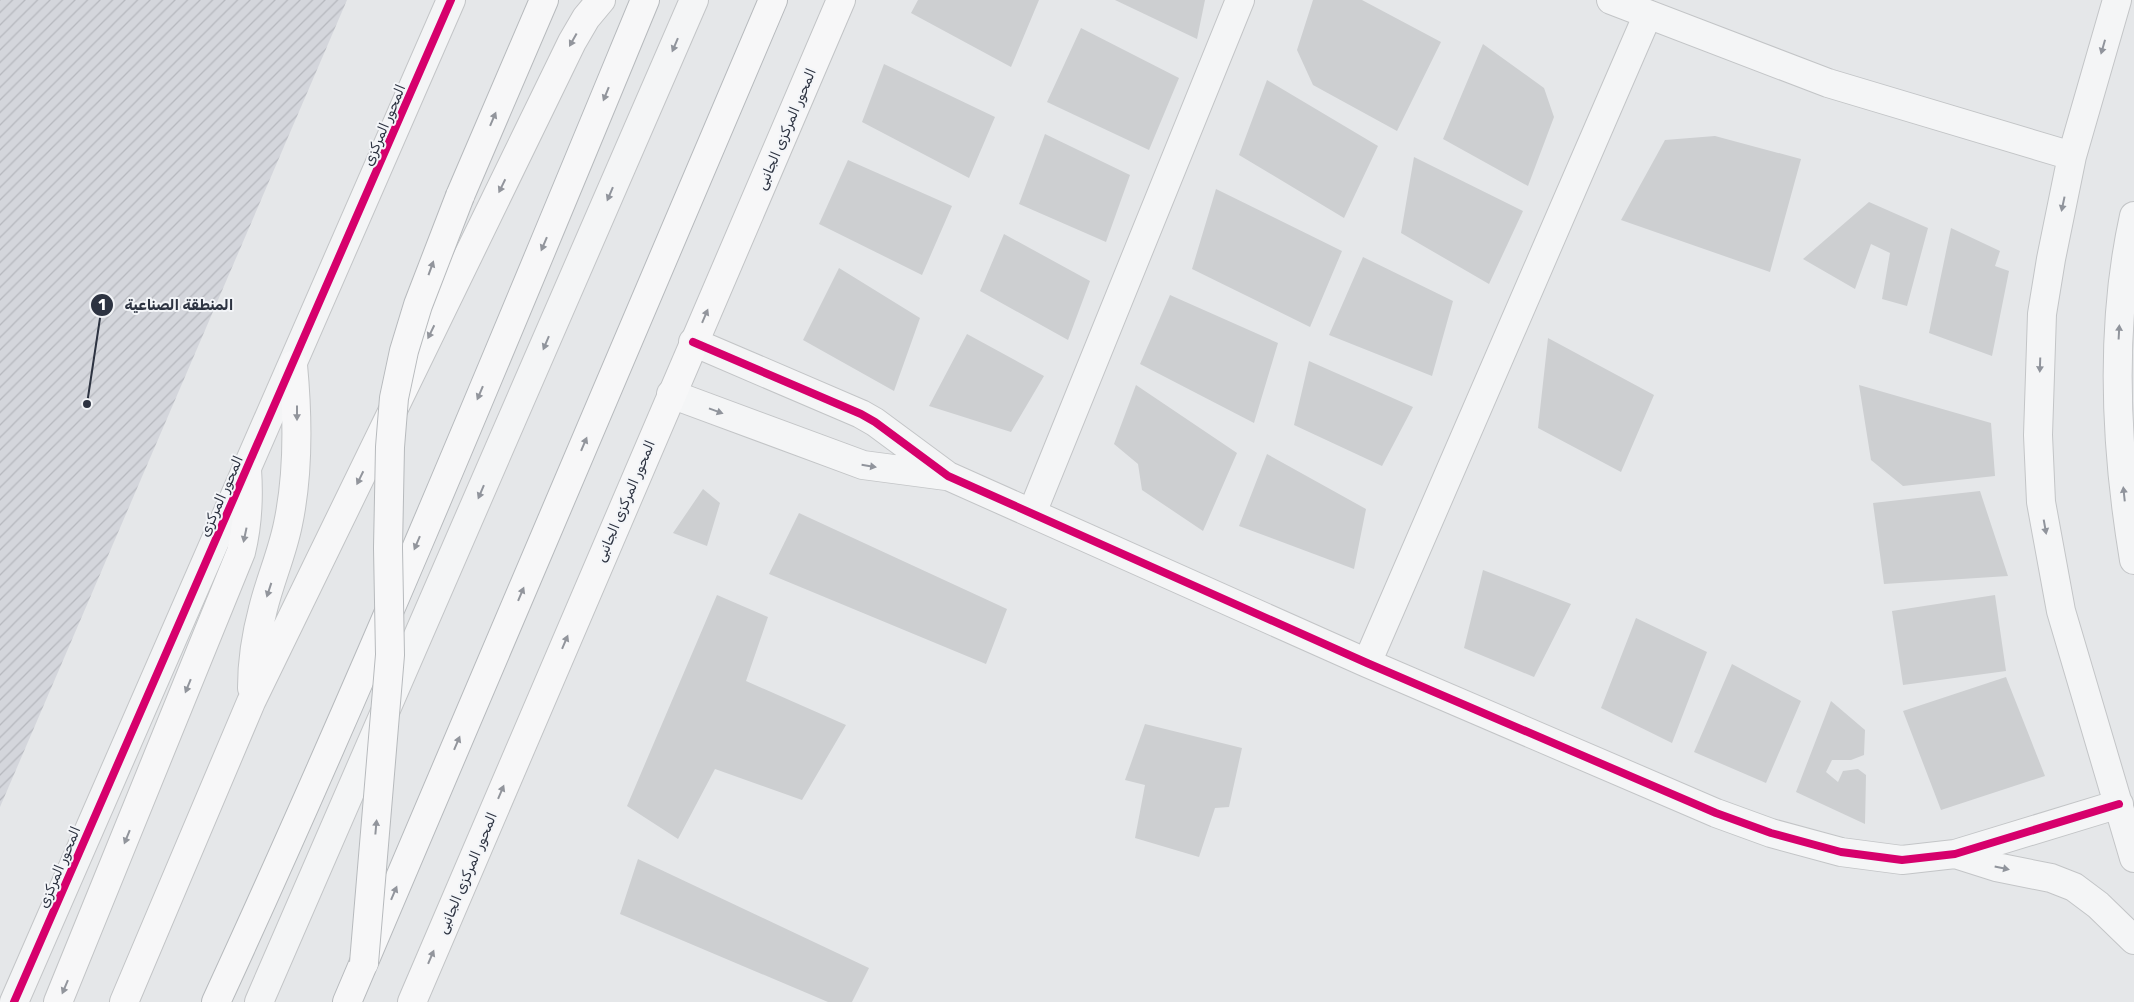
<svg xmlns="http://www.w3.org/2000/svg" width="2134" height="1002" font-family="Rubik,Vazirmatn,sans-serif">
	<defs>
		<pattern id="industrial-furrows" width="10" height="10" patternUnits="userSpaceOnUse" patternTransform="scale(1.25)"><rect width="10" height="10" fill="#d4d6dc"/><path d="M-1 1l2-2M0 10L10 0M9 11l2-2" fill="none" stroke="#b6b8be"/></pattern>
	</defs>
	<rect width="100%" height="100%" fill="#e5e7e9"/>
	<path fill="url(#industrial-furrows)" d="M0 0H347L0 807Z"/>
	<path fill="#cdcfd1" d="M918 0H1039L1011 67 911 13Z
		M1115 0H1205L1197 39Z
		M1313 0H1362L1441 42 1397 131 1313 85 1297 50Z
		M1081 28 1179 78 1149 150 1047 102Z
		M1483 44 1544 88 1554 117 1528 186 1443 139Z
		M884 64 995 117 969 178 862 122Z
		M1267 80 1378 146 1344 218 1239 155Z
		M1045 134 1130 175 1106 242 1019 204Z
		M1715 136 1801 159 1770 272 1621 220 1665 140Z
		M1414 157 1523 211 1489 284 1401 233Z
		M848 160 952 206 922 275 819 224Z
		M1216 189 1342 251 1310 327 1192 269Z
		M1869 202 1928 228 1907 306 1882 299 1890 253 1871 244 1855 289 1803 259Z
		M1951 228 2000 251 1995 266 2009 271 1992 356 1929 333Z
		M1004 234 1090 281 1068 340 980 291Z
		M1363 257 1453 301 1432 376 1329 335Z
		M839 268 920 318 894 391 803 340Z
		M1170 295 1278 343 1254 423 1140 364Z
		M967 334 1044 376 1011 432 929 406Z
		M1548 338 1654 395 1621 472 1538 428Z
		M1309 361 1413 407 1382 466 1294 425Z
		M1136 385 1237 453 1203 531 1142 490 1138 464 1114 444Z
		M1859 385 1991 423 1995 476 1903 486 1871 460Z
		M1267 454 1366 509 1354 569 1239 526Z
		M703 489 720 503 707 546 673 533Z
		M1980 491 2008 576 1884 584 1873 503Z
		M799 513 1007 609 986 664 769 574Z
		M1483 570 1571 604 1534 677 1464 648Z
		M717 595 768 617 746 681 846 725 802 800 715 769 678 839 627 806Z
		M1995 595 2006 671 1903 685 1892 611Z
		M1636 618 1707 652 1672 743 1601 708Z
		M1732 664 1801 701 1766 783 1694 752Z
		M2006 677 2045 776 1941 810 1903 711Z
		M1831 701 1865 730 1864 755 1851 760H1832L1826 772 1838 782 1843 771 1858 769 1866 775 1865 824 1796 792Z
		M1145 724 1242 748 1229 807 1215 808 1199 857 1135 838 1145 785 1125 780Z
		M638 859 869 968 852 1002H828L620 914Z"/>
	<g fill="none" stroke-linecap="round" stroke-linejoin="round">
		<defs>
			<path id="minor" d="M1611 0 1828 83 2072 156
				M2117 0 2072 156 2051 259 2042 314 2038 435 2041 502 2061 611 2134 858
				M2134 216C2109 329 2115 446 2134 560
				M693 342 861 414 875 422 948 476 1367 663 1716 813 1771 833 1841 852 1902 860 1955 854 2119 804
				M671 394 863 465 946 476
				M1032 513 1240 0
				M1367 663 1648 14
				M1955 854 1996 867 2051 878 2074 887 2098 905 2134 940
				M14 1002 451 0
				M259 1002 694 0"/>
			<path id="major" d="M252 688C252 661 256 635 263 609 270 580 282 554 288 524 299 472 298 418 293 365
				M58 1002 241 552C248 524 249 498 247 469
				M124 1002 251 702 572 42 586 18 601 0
				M412 1002 841 0"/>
			<path id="highway" d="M460 196 544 0
				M216 1002C368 672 506 336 645 0
				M347 1002 773 0"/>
		</defs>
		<use href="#minor" stroke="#c3c5c7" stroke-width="30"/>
		<use href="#major" stroke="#c2c4c6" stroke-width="30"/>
		<use href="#highway" stroke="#b7babd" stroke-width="30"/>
		<use href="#minor" stroke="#f4f5f6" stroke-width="28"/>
		<use href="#major" stroke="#f7f7f8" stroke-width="28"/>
		<use href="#highway" stroke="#f7f7f8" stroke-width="28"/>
		<defs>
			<path id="highway-bridge" d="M364 963 390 655 388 548 390 447 394 398 404 351 418 305 460 196"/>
		</defs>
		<use href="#highway-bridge" stroke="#b7babd" stroke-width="30" stroke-linecap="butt"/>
		<use href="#highway-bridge" stroke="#f7f7f8" stroke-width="28"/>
		<defs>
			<path id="cycleway" d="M693 342 861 414 875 422 948 476 1367 663 1716 813 1771 833 1841 852 1902 860 1955 854 2119 804
				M14 1002 451 0"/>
		</defs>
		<use href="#cycleway" stroke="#f3f5f8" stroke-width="11"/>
		<use href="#cycleway" stroke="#d6006c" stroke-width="8"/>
	</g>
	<defs><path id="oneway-solid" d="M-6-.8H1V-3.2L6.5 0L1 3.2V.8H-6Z" transform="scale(1.25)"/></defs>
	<g fill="#92959c">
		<use href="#oneway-solid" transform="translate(573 40) rotate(119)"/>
		<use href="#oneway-solid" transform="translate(606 94) rotate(112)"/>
		<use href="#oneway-solid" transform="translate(493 119) rotate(-67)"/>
		<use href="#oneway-solid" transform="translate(502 186) rotate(116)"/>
		<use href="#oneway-solid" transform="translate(544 244) rotate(113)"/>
		<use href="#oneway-solid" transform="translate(431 268) rotate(-70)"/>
		<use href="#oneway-solid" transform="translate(705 316) rotate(-67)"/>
		<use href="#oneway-solid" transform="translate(431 332) rotate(116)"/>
		<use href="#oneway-solid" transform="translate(480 393) rotate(113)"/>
		<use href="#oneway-solid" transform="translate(297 413) rotate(90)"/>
		<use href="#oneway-solid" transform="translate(584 444) rotate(-67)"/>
		<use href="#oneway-solid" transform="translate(360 478) rotate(116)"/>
		<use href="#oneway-solid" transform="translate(245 535) rotate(102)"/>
		<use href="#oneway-solid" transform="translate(417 543) rotate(113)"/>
		<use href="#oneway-solid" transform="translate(269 590) rotate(108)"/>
		<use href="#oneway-solid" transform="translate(521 594) rotate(-67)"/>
		<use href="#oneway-solid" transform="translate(565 642) rotate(-67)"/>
		<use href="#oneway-solid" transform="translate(188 686) rotate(112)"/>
		<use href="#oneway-solid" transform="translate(457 743) rotate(-67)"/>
		<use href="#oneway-solid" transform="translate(501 792) rotate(-67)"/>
		<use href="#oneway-solid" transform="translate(376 827) rotate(-85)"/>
		<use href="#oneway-solid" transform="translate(127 837) rotate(112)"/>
		<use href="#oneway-solid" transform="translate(394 893) rotate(-67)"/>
		<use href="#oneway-solid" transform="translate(431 957) rotate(-67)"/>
		<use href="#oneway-solid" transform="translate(65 987) rotate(113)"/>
	</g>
	<g fill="#90949c">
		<use href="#oneway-solid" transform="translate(675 45) rotate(113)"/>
		<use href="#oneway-solid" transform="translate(2103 47) rotate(106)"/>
		<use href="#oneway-solid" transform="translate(610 194) rotate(113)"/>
		<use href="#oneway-solid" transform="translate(2063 204) rotate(102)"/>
		<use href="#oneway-solid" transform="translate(2119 332) rotate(-87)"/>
		<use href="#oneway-solid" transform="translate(546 343) rotate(113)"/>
		<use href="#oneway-solid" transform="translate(2040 365) rotate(92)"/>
		<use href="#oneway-solid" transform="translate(716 411) rotate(20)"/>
		<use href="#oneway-solid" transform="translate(869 466) rotate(9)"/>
		<use href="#oneway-solid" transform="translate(481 492) rotate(113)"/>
		<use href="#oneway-solid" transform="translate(2124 494) rotate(-96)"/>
		<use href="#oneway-solid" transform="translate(2045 527) rotate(80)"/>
		<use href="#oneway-solid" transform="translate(2002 868) rotate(12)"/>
	</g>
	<g text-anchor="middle" stroke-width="4" stroke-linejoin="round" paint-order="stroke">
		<g font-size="14" fill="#2d3341" stroke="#f3f5f8">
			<text transform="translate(384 125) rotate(-67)" y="5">المحور المركزى</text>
			<text transform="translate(786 129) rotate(-67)" y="5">المحور المركزى الجانبى</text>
			<text transform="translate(221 496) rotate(-66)" y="5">المحور المركزى</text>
			<text transform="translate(625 501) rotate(-67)" y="5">المحور المركزى الجانبى</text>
			<text transform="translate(59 867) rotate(-67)" y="5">المحور المركزى</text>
			<text transform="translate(467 873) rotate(-67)" y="5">المحور المركزى الجانبى</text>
		</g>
	</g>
	<path fill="none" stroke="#2d3341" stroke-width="2" d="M87 404L102 305"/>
	<g fill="#2d3341" stroke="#f3f5f8" stroke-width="2">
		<circle cx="87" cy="404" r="5"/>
		<circle cx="102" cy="305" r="12"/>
	</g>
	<g font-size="15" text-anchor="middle" font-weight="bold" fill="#fff">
		<text x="102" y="310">1</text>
	</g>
	<g font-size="15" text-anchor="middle" font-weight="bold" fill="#2d3341" stroke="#f3f5f8" stroke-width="4" stroke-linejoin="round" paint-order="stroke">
		<text x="179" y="310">المنطقة الصناعية</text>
	</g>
</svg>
